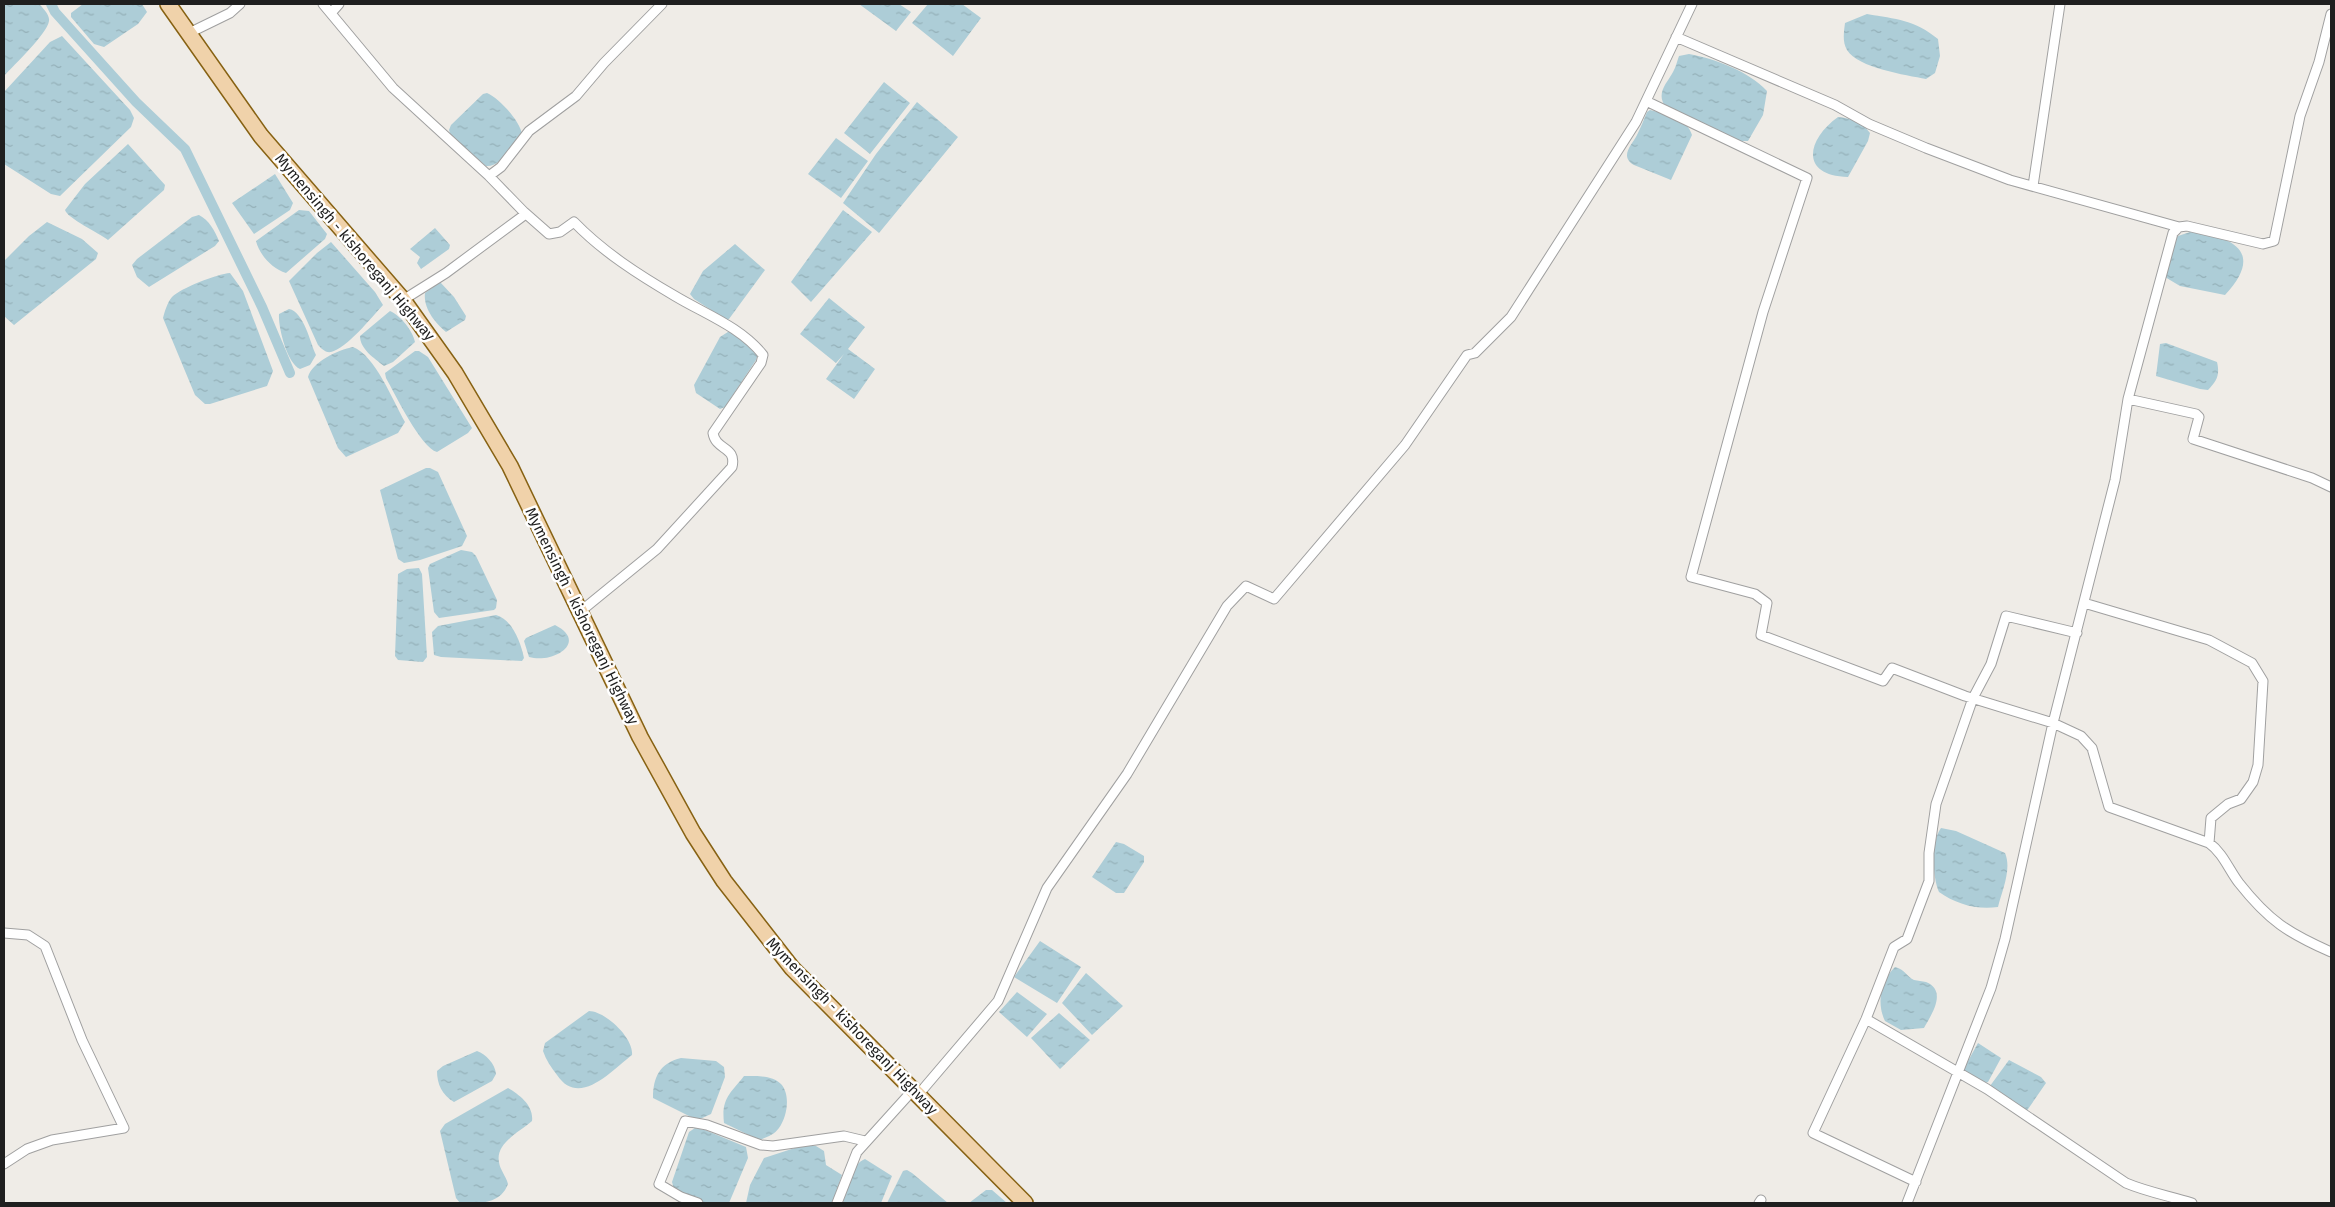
<svg xmlns="http://www.w3.org/2000/svg" width="2335" height="1207" font-family="'Fira Sans',sans-serif">
	<defs>
		<pattern id="water-ripples" width="26" height="14" patternUnits="userSpaceOnUse" patternTransform="scale(1.25)"><rect width="26" height="14" fill="#adcdd7"/><path d="M2 4q2-2 4 0t4 0M15 11q2-2 4 0t4 0" fill="none" stroke="#94b0b8"/></pattern>
	</defs>
	<rect width="100%" height="100%" fill="#efece7"/>
	<path fill="url(#water-ripples)" d="M4 4H39C43 8 50 15 49 21 47 34 14 65 4 76Z
		M83 4H142L147 12 138 24 104 47 94 44 71 17V13Z
		M859 4H899L911 12 896 31Z
		M928 4H962L981 18 953 56 912 23Z
		M1867 14C1896 19 1915 20 1938 39L1940 56 1935 73 1926 79C1906 75 1858 68 1847 50 1842 42 1844 31 1845 23Z
		M62 36 130 110 134 118 131 127 60 196 51 194 4 164V92L50 42Z
		M1689 54C1716 59 1748 71 1767 91L1763 115 1748 141H1739L1665 106C1656 93 1667 83 1673 72 1676 67 1677 61 1679 56Z
		M884 82 910 103 870 154 844 133Z
		M487 93C499 98 520 121 522 134 514 144 500 168 486 166L451 136 449 130 451 125 483 94Z
		M917 102 958 137 879 233 843 203 876 154Z
		M1650 110C1665 114 1688 119 1692 135L1671 180 1634 165C1619 156 1632 145 1637 135 1641 127 1644 119 1647 112Z
		M1838 117C1850 118 1863 123 1870 133L1868 141 1848 177C1800 176 1806 140 1838 117Z
		M836 138 868 161 841 198 808 174Z
		M128 144 165 185 164 190 108 240C99 233 67 218 65 210L85 184Z
		M275 174 293 203 290 210 254 234 232 203Z
		M299 210 309 211 327 234 325 239 286 273C272 269 259 254 256 241Z
		M843 210 872 232 811 302 791 282Z
		M199 215C209 220 215 231 219 241L215 246 149 287 137 277 132 265 137 259 192 217Z
		M47 222 82 239 98 253 96 259 14 325 4 316V261L29 236Z
		M435 228 450 245 449 249 421 269 417 263 420 257 410 249Z
		M2190 232C2233 236 2265 252 2225 295L2180 286 2165 277 2175 237Z
		M331 242 375 292 383 305C372 317 346 349 331 352 325 353 321 348 318 345L289 281 317 253Z
		M735 244 765 270 729 319H725L694 299 690 294 703 271Z
		M230 273 243 291 273 371 267 386 210 404H205L195 395 163 318C165 311 167 303 172 297 181 288 217 274 230 273Z
		M440 282 454 297 466 316 465 320 446 332C435 323 423 308 425 293Z
		M829 298 865 327 848 349 875 369 854 399 826 379 844 354 836 363 800 334Z
		M289 309C304 312 310 342 316 355L310 365 300 369C287 363 278 327 279 314Z
		M390 311C401 316 413 331 415 342L393 362 384 366C374 358 360 349 360 336Z
		M731 330 758 354 756 360 725 407 720 409 696 393 694 385 720 337Z
		M2166 343 2217 362C2220 375 2217 381 2208 390L2200 389 2156 376 2160 344Z
		M353 347C375 355 393 401 405 422L398 433 346 457 338 448 308 377C312 362 338 350 353 347Z
		M415 351H419L428 357 472 428 468 433 437 452C421 448 395 394 386 378L385 373Z
		M426 468H430L438 472 467 536 462 546 420 560 404 563 398 559 380 490Z
		M461 550 472 552 476 556 497 600 496 608 494 610 439 618 434 612 428 568 430 564Z
		M419 568 422 574 427 657 423 662 398 660 395 656 398 574 407 569Z
		M496 615C512 619 521 643 524 658L522 661 441 657 434 655 432 632 438 626Z
		M555 625C589 642 553 664 529 657L524 641 526 638Z
		M1941 828 1956 831 2005 853C2012 869 2002 891 1998 907 1976 910 1956 904 1939 892 1932 876 1931 841 1941 828Z
		M1116 842 1124 844 1144 856V862L1124 893H1116L1092 877Z
		M1040 941 1081 967 1057 1003 1014 977Z
		M1895 967C1906 970 1906 976 1914 980 1918 981 1922 981 1926 982 1948 991 1931 1015 1924 1028L1901 1030 1885 1021C1876 1003 1881 980 1895 967Z
		M1086 973 1123 1006 1092 1035 1062 1003Z
		M1017 992 1047 1014 1027 1037 999 1012Z
		M589 1011C605 1011 634 1038 632 1055 611 1071 579 1108 557 1075 551 1067 546 1060 543 1051L545 1043Z
		M1059 1013 1090 1040 1060 1069 1031 1038Z
		M1978 1043 2001 1058 1988 1082 1985 1083 1963 1070Z
		M477 1051C486 1054 495 1064 496 1074L492 1081 454 1102C442 1095 437 1084 437 1071L443 1066Z
		M681 1058 716 1061 724 1067 725 1077 711 1114 700 1119 693 1118 653 1098C653 1077 660 1063 681 1058Z
		M2009 1060 2041 1077 2046 1083 2026 1112 1990 1086Z
		M744 1076C756 1076 773 1075 781 1084 791 1095 787 1117 779 1128 774 1135 767 1137 759 1140L724 1123C721 1098 731 1093 744 1076Z
		M508 1088C520 1095 534 1106 532 1121 521 1131 495 1143 499 1162 500 1170 506 1176 508 1184 500 1205 479 1203 460 1203L456 1198 440 1131 445 1124Z
		M695 1128 705 1130 746 1147 748 1158 729 1203H704L674 1189 672 1182 689 1132Z
		M804 1145 816 1146 824 1151 826 1165 842 1175 832 1203H746L750 1185 764 1158Z
		M865 1159 892 1176 881 1203H843C847 1190 851 1164 865 1159Z
		M907 1170 912 1173 948 1203H887L903 1171Z
		M986 1190H992L1007 1203H969Z"/>
	<g fill="none" stroke-linecap="round" stroke-linejoin="round">
		<path stroke="#adcdd7" stroke-width="10" d="M51 4 55 12 136 102 185 149 262 307 290 373"/>
		<defs>
			<path id="minor" d="M323 4 393 88 489 176 524 212 523 216 446 273 403 300
				M331 13 339 4
				M187 34 230 13 240 4
				M1676 37 1835 105 1869 124 1926 148 2010 180 2179 227
				M1646 101 1807 178 1763 312 1691 577 1755 594 1767 603 1761 635 1883 681 1892 668 1965 696 2053 723 2081 736 2092 748 2109 807 2209 843C2223 853 2229 870 2239 883 2269 921 2288 933 2331 952
				M489 176 501 167 529 131 576 96 604 63 662 4
				M2033 186 2060 4
				M524 212 549 234 560 232 574 222C603 252 639 275 675 296 705 314 741 327 763 355L761 363 713 433C716 451 737 446 732 467L657 549 581 611
				M2128 399 2196 414 2199 417 2193 439 2312 478 2331 487
				M2084 603 2209 640 2252 663 2263 681 2258 765 2253 782 2241 799 2228 804 2211 818 2209 843
				M4 933 28 935 45 946 82 1040 124 1128 52 1140 27 1149 4 1164
				M1866 1019 1987 1089 2126 1183C2147 1192 2170 1196 2192 1203
				M918 1095 998 1001 1047 888 1127 774 1227 606 1246 586 1274 599 1405 445 1467 355 1475 353 1511 317 1636 122 1692 4
				M1916 1182 1813 1133 1866 1019 1894 947 1907 939 1929 881V853L1936 804 1973 698 1991 664 2006 616 2077 633
				M698 1203 681 1197 659 1184 685 1121 707 1125 761 1145 773 1146 844 1136 865 1141
				M837 1203 857 1152 913 1090
				M1759 1203 1761 1200
				M1907 1203 1991 988 2005 939 2053 723 2115 480 2128 399 2173 233 2179 227 2187 226 2263 244 2274 241 2300 116 2319 62 2331 14"/>
			<path id="primary" d="M168 4 261 136 403 300 455 373 510 466 640 737 693 833 724 881 792 968 1025 1203"/>
		</defs>
		<use href="#minor" stroke="#a0a0a0" stroke-width="11"/>
		<use href="#primary" stroke="#876213" stroke-width="18"/>
		<use href="#minor" stroke="#fff" stroke-width="9"/>
		<use href="#primary" stroke="#f0d2aa" stroke-width="15"/>
	</g>
	<g text-anchor="middle" stroke-width="5" stroke-linejoin="round" paint-order="stroke">
		<g font-size="15" fill="#1f1f1f" stroke="#fff">
			<text transform="translate(355 247) rotate(50)" y="5">Mymensingh - kishoreganj Highway</text>
			<text transform="translate(582 616) rotate(64)" y="5">Mymensingh - kishoreganj Highway</text>
			<text transform="translate(852 1026) rotate(46)" y="5">Mymensingh - kishoreganj Highway</text>
		</g>
	</g>
	<rect width="2335" height="1207" fill="none" stroke="#1f1f1f" stroke-width="10"/>
</svg>
